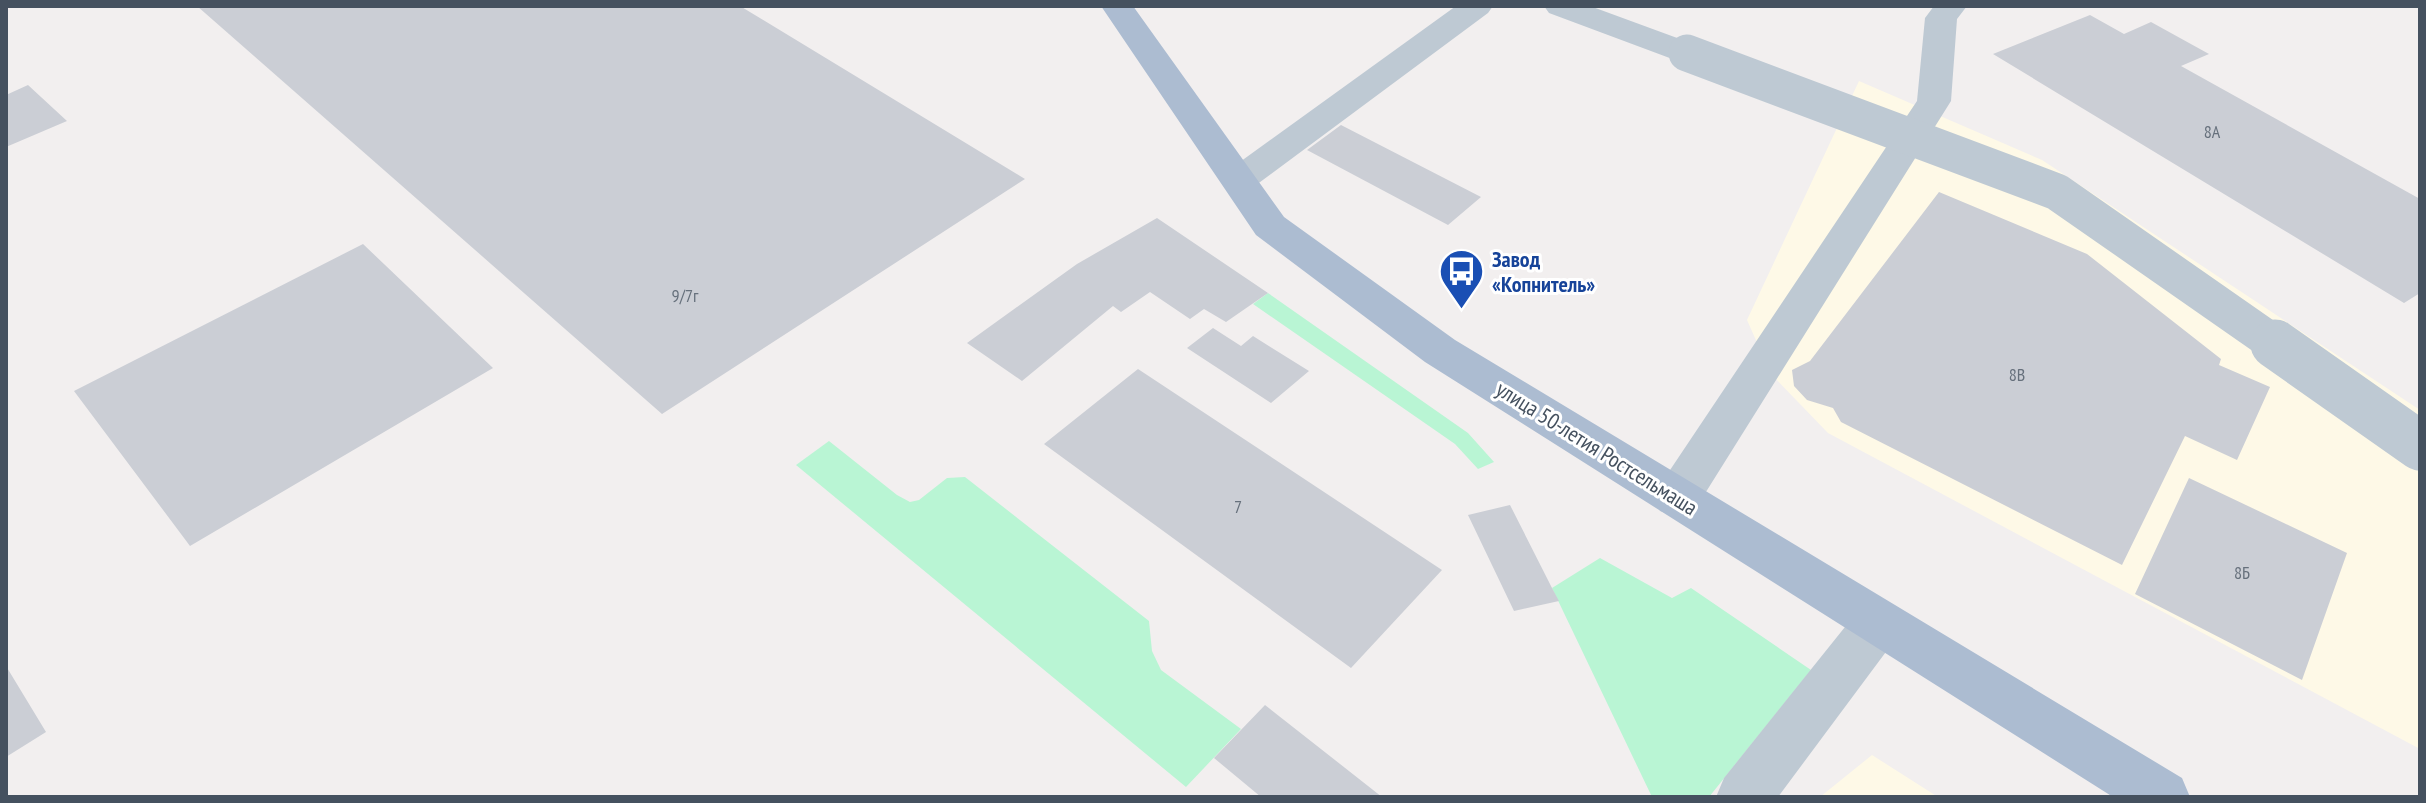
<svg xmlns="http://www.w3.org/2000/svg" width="2426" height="803" font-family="'PT Sans Narrow',sans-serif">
	<rect width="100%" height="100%" fill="#f2efef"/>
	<path fill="#fef9e7" d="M1859 81 2042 160 2420 410V749L1828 433 1771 374 1747 320Z
		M1872 755 1938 797H1820Z"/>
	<path fill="#b9f5d4" d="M1268 293 1468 433 1494 462 1478 469 1455 444 1253 304Z
		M829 441 897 495 910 502 919 500 947 478 965 477 1149 621 1152 651 1161 670 1241 729 1186 787 796 465Z
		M1600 558 1672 598 1691 588 1811 670 1709 797H1652L1552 588Z"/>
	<path fill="#cbced5" d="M197 6H740L1025 179 662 414Z
		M2090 15 2124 34 2151 22 2209 54 2181 66 2420 199V293L2404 303 1993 54Z
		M28 85 67 121 6 147V95Z
		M1341 125 1481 197 1448 225 1307 150Z
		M1939 192 2087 254 2221 359 2219 365 2270 387 2237 460 2185 436 2122 565 1841 422 1833 408 1807 400 1794 386 1792 370 1810 361Z
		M1157 218 1268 293 1226 322 1204 309 1190 319 1150 292 1121 312 1113 306 1022 381 967 343 1077 264Z
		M363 244 493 368 190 546 74 391Z
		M1213 328 1241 346 1253 336 1309 371 1271 403 1187 348Z
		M1138 369 1442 570 1351 668 1044 444Z
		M2189 478 2347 553 2302 680 2135 594Z
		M1510 505 1552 588 1559 601 1514 611 1468 515Z
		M6 666 46 732 6 757Z
		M1265 705 1382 797H1261L1214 758Z"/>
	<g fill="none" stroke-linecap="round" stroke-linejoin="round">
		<path fill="#bec9d3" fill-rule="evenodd" d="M1456 6H1493L1488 13 1252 188 1239 192 1226 188 1220 180 1226 172Z
			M1544 6H1590L1699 46 1704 53 1699 60 1687 63 1675 60 1549 13Z
			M1934 6H1967L1957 19 1951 101 1694 511 1677 517 1660 511 1654 498 1660 485 1917 101 1925 18Z
			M1879 600 1897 607 1904 622 1897 637 1778 797H1716L1724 778 1861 607Z"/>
		<path fill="#acbcd1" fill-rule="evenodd" d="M1101 6H1133L1284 217 1455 340 2182 778 2190 797H2113L1425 362 1256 235Z"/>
		<path stroke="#bec9d3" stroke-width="37" d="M1687 53 2057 192 2278 346"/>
		<path stroke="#bec9d3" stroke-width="49" d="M2275 344 2420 446"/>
	</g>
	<defs>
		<symbol id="bus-pin" viewBox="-11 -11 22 30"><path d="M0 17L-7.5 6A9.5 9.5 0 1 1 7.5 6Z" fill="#1a4fb4" stroke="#fff"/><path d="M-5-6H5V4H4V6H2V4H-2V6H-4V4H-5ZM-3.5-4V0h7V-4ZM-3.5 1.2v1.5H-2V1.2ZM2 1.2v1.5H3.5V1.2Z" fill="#fff"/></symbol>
	</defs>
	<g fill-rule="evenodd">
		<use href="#bus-pin" x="1436" y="246" width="51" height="69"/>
	</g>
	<g text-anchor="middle" stroke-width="6" stroke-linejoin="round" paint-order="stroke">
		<g font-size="18" fill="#66707c">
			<text x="2212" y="138">8А</text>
			<text x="685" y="302">9/7г</text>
			<text x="2017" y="381">8В</text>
			<text x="1238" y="513">7</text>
			<text x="2242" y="579">8Б</text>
		</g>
		<g font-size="22" font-weight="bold" fill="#164399" stroke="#fff" text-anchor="start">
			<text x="1492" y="267">Завод<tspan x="1492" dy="25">«Копнитель»</tspan></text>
		</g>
		<g font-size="22" fill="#45515f" stroke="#fff">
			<text transform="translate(1597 448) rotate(32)" y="8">улица 50-летия Ростсельмаша</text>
		</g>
	</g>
	<rect width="2426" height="803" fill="none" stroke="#45515f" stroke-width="16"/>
</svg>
